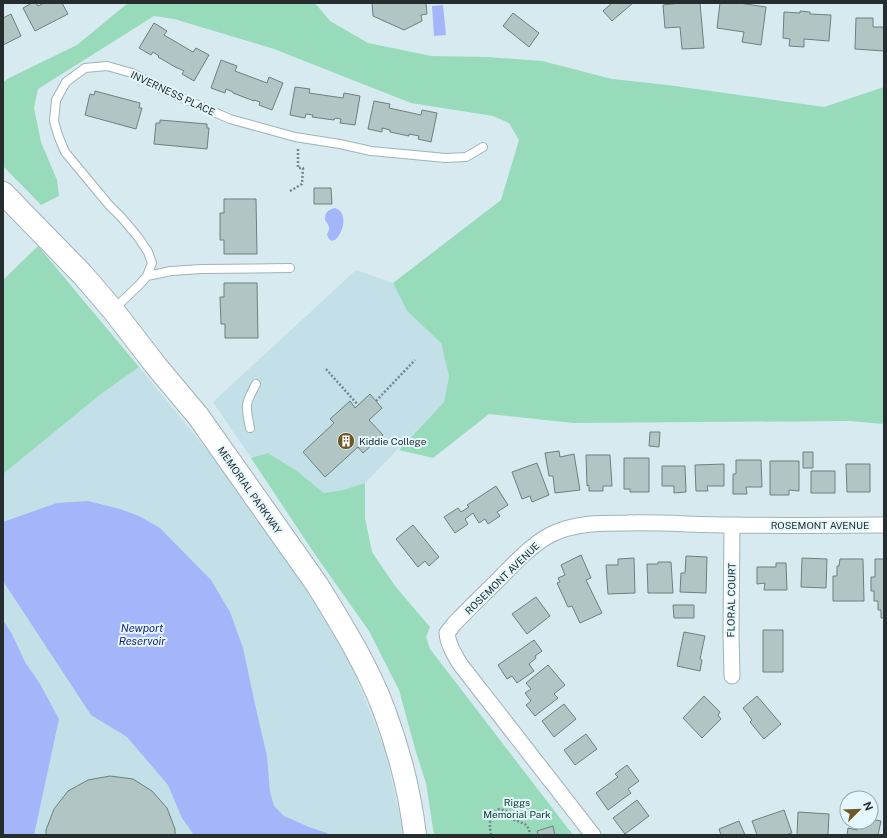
<svg xmlns="http://www.w3.org/2000/svg" width="887" height="838" font-family="'Public Sans',sans-serif">
	<rect width="100%" height="100%" fill="#d6eaf0"/>
	<path fill="#c3dfe8" d="M356 270 393 283 407 311 441 343 449 376 444 402 365 483 343 490 324 493 297 471 268 453 251 458 213 402Z
		M139 367 211 455 297 575 349 660 385 749 404 835H3V474L101 394Z"/>
	<path fill="#98dbbb" d="M128 3H315L330 21 368 43 431 56 488 57 542 61 612 79 668 85 824 107 884 87V424L850 421 573 423 489 414 433 458 399 450 444 402 449 376 441 343 407 311 393 283 501 200 519 140 509 123 493 116 411 103 274 49 174 19 154 16 38 89 34 108 41 142 57 180 59 196 41 205 3 166V83L7 79 77 45Z
		M38 246 139 367 101 394 3 474V280Z
		M268 453 297 471 324 493 343 490 365 483V518L372 552 395 586 430 627 426 637 430 649 573 835H434L426 783 416 752 399 690 369 631 314 553 251 458Z"/>
	<path fill="#a4b6f9" d="M443 5 446 35 434 36 432 6Z
		M335 208C338 209 341 211 342 214 348 227 332 253 327 234 331 227 329 226 325 220 325 213 327 210 335 208Z
		M88 501 120 509 139 516 160 528 211 580 230 612 243 648 256 709 267 756 270 792 274 806 284 816 309 827 327 833 328 835H194L182 818 168 785 127 737 91 715 3 581V522L57 503Z
		M3 620 12 634 25 662 40 684 59 719 34 835H3Z"/>
	<path fill="#b1c6c4" stroke="#6d807e" d="M32 3H36L38 6 44 3H62L68 14 35 31 23 8Z
		M372 3H426L427 14 421 15 422 21 404 30 373 16Z
		M612 3H633L612 21 603 11Z
		M680 3H700L704 48 682 49 680 27 665 28 663 5Z
		M720 3H739L766 7 761 45 742 42 744 32 717 28Z
		M800 11 810 12V14L831 15 829 41 804 39V47L789 46 790 39 783 38 784 12 800 13Z
		M513 13 539 33 529 47 503 26Z
		M11 14 21 36 3 45V18Z
		M856 18H873V27H884V51L855 49Z
		M154 23 167 31 164 35 193 52 196 48 209 55 194 81 182 74 184 71 178 68H177L158 57 159 56 153 52 151 55 139 48Z
		M221 60 237 66 235 71 267 83 269 77 283 83 272 110 259 105 260 102 254 100V101L233 93V92L226 89 225 93 211 88Z
		M295 87 310 89 309 93 343 98 344 93 360 96 355 125 340 123 341 119 335 118 334 120 312 117 313 115 306 114 305 118 290 115Z
		M95 91 140 103 139 108H142L136 129 85 115 90 94 94 95Z
		M374 101 390 104 389 108 421 115 422 110 437 113 431 142 418 139 419 136 409 134V136L390 132V130L382 128V132L368 129Z
		M160 120 207 124V128H209L207 149 154 144 156 123H160Z
		M314 188H331L332 204H314Z
		M224 199H256L257 254H224V240H220V213H224Z
		M224 283H257L258 338H225V324H221L220 297H224Z
		M370 394 382 408 369 420 383 435 363 453 358 447 325 477 303 452 334 423 330 419 350 401 355 408Z
		M650 432H660L659 447 649 446Z
		M559 451 560 457 574 454 580 490 555 493 553 476H549L545 453Z
		M803 452H813V468H803Z
		M586 455H610L612 486H603V491H589V485L587 486Z
		M624 458H649V492H630V489H624Z
		M736 460H761L762 487H746L747 494H733V474H736Z
		M770 461H799V491L789 490V495H770Z
		M537 463 549 495 532 502 530 496 522 499 512 472Z
		M724 464V486H707L708 491H696L695 465Z
		M846 464H870V492H847Z
		M662 466H685L686 492 674 493V486H662Z
		M811 471H835V493H811Z
		M496 486 508 505 497 512 500 516 488 524 485 519 479 523 473 513 465 519 468 524 455 533 444 517 458 508 461 512 469 507 467 505Z
		M413 525 439 557 429 566 425 561 418 567 396 539Z
		M581 555 591 578 586 580 602 613 580 623 572 606 568 607 557 583 560 582 558 578 565 575 561 565Z
		M686 556 707 557 706 593 680 592 681 573H685Z
		M634 558 635 593 608 594 606 565H618V559Z
		M802 558 827 559 826 588 801 587Z
		M840 559H863L864 601H833V576H837V566H839Z
		M875 559H884V618H881V610H878V601H874V591H871V577H875Z
		M658 562H671L673 593H648L647 564H658Z
		M776 563H786L787 590H764L765 583 757 584V567H776Z
		M536 597 550 616 527 634 512 614Z
		M673 605H694V618H674Z
		M763 630H783V672H763Z
		M684 632 705 636 700 659 702 660 700 671 677 666Z
		M534 640 542 651 535 656 536 658 529 664 534 671 517 683 512 676 507 679 498 665Z
		M548 665 565 685 554 694 558 698 535 716 526 705 531 701 525 693 531 689 526 683Z
		M704 696 720 712 718 715 721 719 702 738 683 718Z
		M757 696 781 724 764 739 750 722 752 720 743 708Z
		M564 704 576 719 554 737 542 721Z
		M586 734 597 749 575 765 564 750Z
		M627 765 639 781 628 789 631 793 608 810 596 793 618 777 615 774Z
		M110 776 133 779 152 791 167 808 175 829V835H46V830L54 809 68 791 88 780Z
		M637 800 649 816 625 834 613 818Z
		M784 810 792 833 788 834V835H757L752 821Z
		M798 812 829 814 828 835H797Z
		M871 819 881 821 878 835H847L848 828 857 830 859 822H871Z
		M739 821 745 835H721L719 829Z
		M553 826 555 835H538L537 831Z"/>
	<g fill="none" stroke-linecap="round" stroke-linejoin="round">
		<defs>
			<path id="lane" d="M147 276 171 271 202 269 290 268
				M113 310 140 284 147 276 152 263 148 252 138 237 122 218 109 205 65 152 58 135 54 121 56 100 66 82 85 68 107 66 132 73 166 91 230 119 295 137 340 144 371 151 446 158 466 157 483 147
				M250 428C245 405 245 404 256 384"/>
			<path id="street" d="M732 676 731 634 732 525
				M593 835 460 664C454 654 448 644 447 633L454 624C469 608 484 594 499 579 515 563 530 546 550 535 573 523 600 523 627 523 662 522 697 525 733 525 783 526 834 525 884 525"/>
			<path id="secondary" d="M3 193 82 274 113 310 157 367 198 416 318 586C342 625 368 667 384 710 399 750 410 793 415 835"/>
		</defs>
		<use href="#lane" stroke="#a0b2b8" stroke-width="10"/>
		<use href="#street" stroke="#a0b2b8" stroke-width="17"/>
		<use href="#secondary" stroke="#a0b2b8" stroke-width="24"/>
		<path stroke="#78868a" stroke-width="2.5" stroke-dasharray="2 2" stroke-linecap="butt" d="M290 191 302 184 303 168H298V149
			M326 369 358 405
			M376 401 415 360
			M491 835C489 824 489 815 499 809L506 811 512 819 525 824 529 829 530 835"/>
		<use href="#lane" stroke="#fff" stroke-width="8"/>
		<use href="#street" stroke="#fff" stroke-width="15"/>
		<use href="#secondary" stroke="#fff" stroke-width="22"/>
	</g>
	<defs>
		<symbol id="building-disc" viewBox="-11 -11 22 22"><circle r="9.5" fill="#705728" stroke="#e4f7fd"/><path d="M-4-6H4V6H1V3H-1V6H-4ZM-2.5-4.3h1.7v1.8h-1.7ZM.8-4.3h1.7v1.8H.8ZM-2.5-1h1.7V.8h-1.7ZM.8-1h1.7V.8H.8Z" fill="#fff"/></symbol>
	</defs>
	<g fill-rule="evenodd">
		<use href="#building-disc" x="336" y="431" width="20" height="20"/>
	</g>
	<g text-anchor="middle" stroke-width="4" stroke-linejoin="round" paint-order="stroke">
		<g font-size="10" fill="#252d2f" stroke="#e4f7fd">
			<text transform="translate(173 93) rotate(25)" y="4">INVERNESS PLACE</text>
			<text transform="translate(250 490) rotate(55)" y="4">MEMORIAL PARKWAY</text>
			<text x="820" y="529">ROSEMONT AVENUE</text>
			<text transform="translate(502 578) rotate(-44)" y="4">ROSEMONT AVENUE</text>
			<text transform="translate(731 600) rotate(-89)" y="4">FLORAL COURT</text>
		</g>
		<g font-size="10" fill="#252d2f" stroke="#e4f7fd" text-anchor="start">
			<text x="359" y="445">Kiddie College</text>
		</g>
		<g font-size="10" fill="#053826" stroke="#e4f7fd">
			<text x="517" y="806">Riggs<tspan x="517" dy="12">Memorial Park</tspan></text>
		</g>
		<g font-size="11" font-style="italic" fill="#1b1a79" stroke="#e4f7fd">
			<text x="142" y="632">Newport<tspan x="142" dy="13">Reservoir</tspan></text>
		</g>
	</g>
	<rect width="887" height="838" fill="none" stroke="#252d2f" stroke-width="8"/>
	<g transform="translate(859 810) rotate(67)"><circle r="19" fill="#e4f7fd" stroke="#98a6ab"/>
	<path d="M0-3L7 15L0 10L-7 15Z" fill="#705728"/>
	<text y="-6" font-size="11" font-weight="bold" text-anchor="middle" fill="#252d2f">N</text>
	</g>
</svg>
